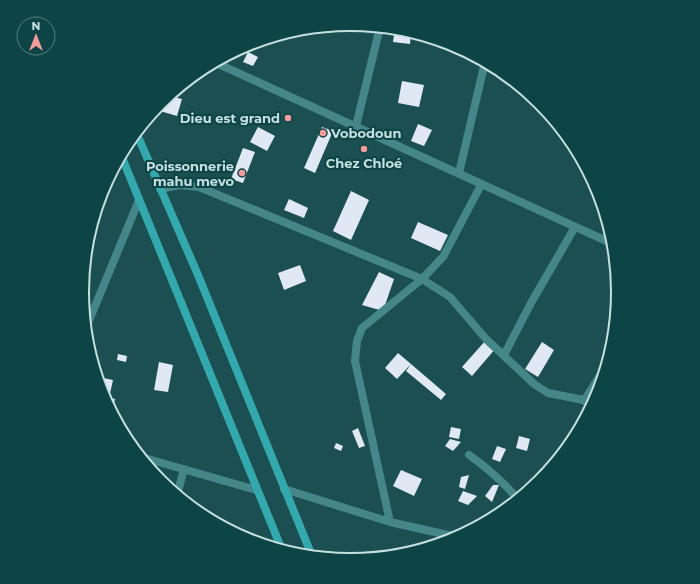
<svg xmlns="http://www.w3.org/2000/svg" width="700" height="584" font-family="Montserrat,sans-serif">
	<rect width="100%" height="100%" fill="#1b4f51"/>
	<path fill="#e0e8f3" d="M395 28 411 32 410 44 393 42Z
		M257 41 255 48 247 45 248 44Z
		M248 52 258 57 253 66 243 62Z
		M402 81 424 85 419 107 398 103Z
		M169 96 182 99 177 116 160 111 163 100Z
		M418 124 432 130 424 146 411 141Z
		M258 127 275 136 267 151 250 142Z
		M322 127 333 131 315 173 304 168Z
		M243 148 255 152 243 183 231 179Z
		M351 191 369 200 351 240 333 231Z
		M289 199 308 208 304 218 284 210Z
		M418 222 448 235 440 251 411 238Z
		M300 265 306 281 284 290 278 273Z
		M379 272 394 279 383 311 362 305Z
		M486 340 496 348 472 376 462 367Z
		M542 342 554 350 538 377 525 369Z
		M398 353 411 364 397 379 385 368Z
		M118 354 127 356 126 362 117 360Z
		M159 362 173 365 168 392 154 390Z
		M411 364 446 394 441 400 406 371Z
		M98 377 113 380 109 398 115 399 112 412 102 394Z
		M451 427 461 429 459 439 449 437Z
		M358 428 365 446 359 448 352 431Z
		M519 436 530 439 527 451 516 448Z
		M450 439 461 442 453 451 445 446Z
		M336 443 343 446 341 451 334 448Z
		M497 446 506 449 500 462 492 459Z
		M401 470 422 479 414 496 393 486Z
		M469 475 465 489 459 487 461 477Z
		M493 485H499L492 502 485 496Z
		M463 491 477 496 468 505 458 501Z
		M390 551 404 554 389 556Z"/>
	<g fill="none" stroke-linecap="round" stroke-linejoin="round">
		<path stroke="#458688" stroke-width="8" d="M214 62 613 244
			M356 126 380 27
			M459 173 485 62
			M160 189 180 185 199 187 422 279 450 297 486 339 534 384 548 393 594 402
			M86 328 139 200
			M504 355 531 303 575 227
			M584 401 606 366
			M469 455C488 468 503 482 518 499
			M141 457 256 490
			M284 489 390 522 457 537
			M177 495 184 469
			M390 522 355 361 357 341 362 328 422 279 443 257 481 185"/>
		<path stroke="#33a8ad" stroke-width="8" d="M136 132 198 275 312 556
			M121 155 282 550"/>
	</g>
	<g fill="#f59b9c" stroke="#0d4446" stroke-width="1.5">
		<circle cx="288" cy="118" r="4"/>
		<circle cx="323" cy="133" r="4"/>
		<circle cx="364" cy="149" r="4"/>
		<circle cx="242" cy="173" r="4"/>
	</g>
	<g text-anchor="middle" stroke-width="4" stroke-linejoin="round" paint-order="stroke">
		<g font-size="13" font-weight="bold" fill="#c6e0e0" stroke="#0d4446" text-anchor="end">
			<text x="280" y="123">Dieu est grand</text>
			<text x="331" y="138" text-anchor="start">Vobodoun</text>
			<text x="364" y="168" text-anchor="middle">Chez Chloé</text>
			<text x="234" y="171">Poissonnerie<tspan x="234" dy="15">mahu mevo</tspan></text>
		</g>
	</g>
	<path d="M0 0H700V584H0ZM89 292a261 261 0 1 1 522 0a261 261 0 1 1-522 0Z" fill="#0d4446" fill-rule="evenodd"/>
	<path fill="none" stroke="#c6e0e0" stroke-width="2" d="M89 292a261 261 0 1 1 522 0a261 261 0 1 1-522 0Z"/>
	<g transform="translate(36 36)"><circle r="19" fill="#0d4446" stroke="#578284"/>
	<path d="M0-3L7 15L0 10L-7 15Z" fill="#f59b9c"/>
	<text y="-6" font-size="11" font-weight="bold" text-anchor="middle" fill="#c6e0e0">N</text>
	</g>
</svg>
